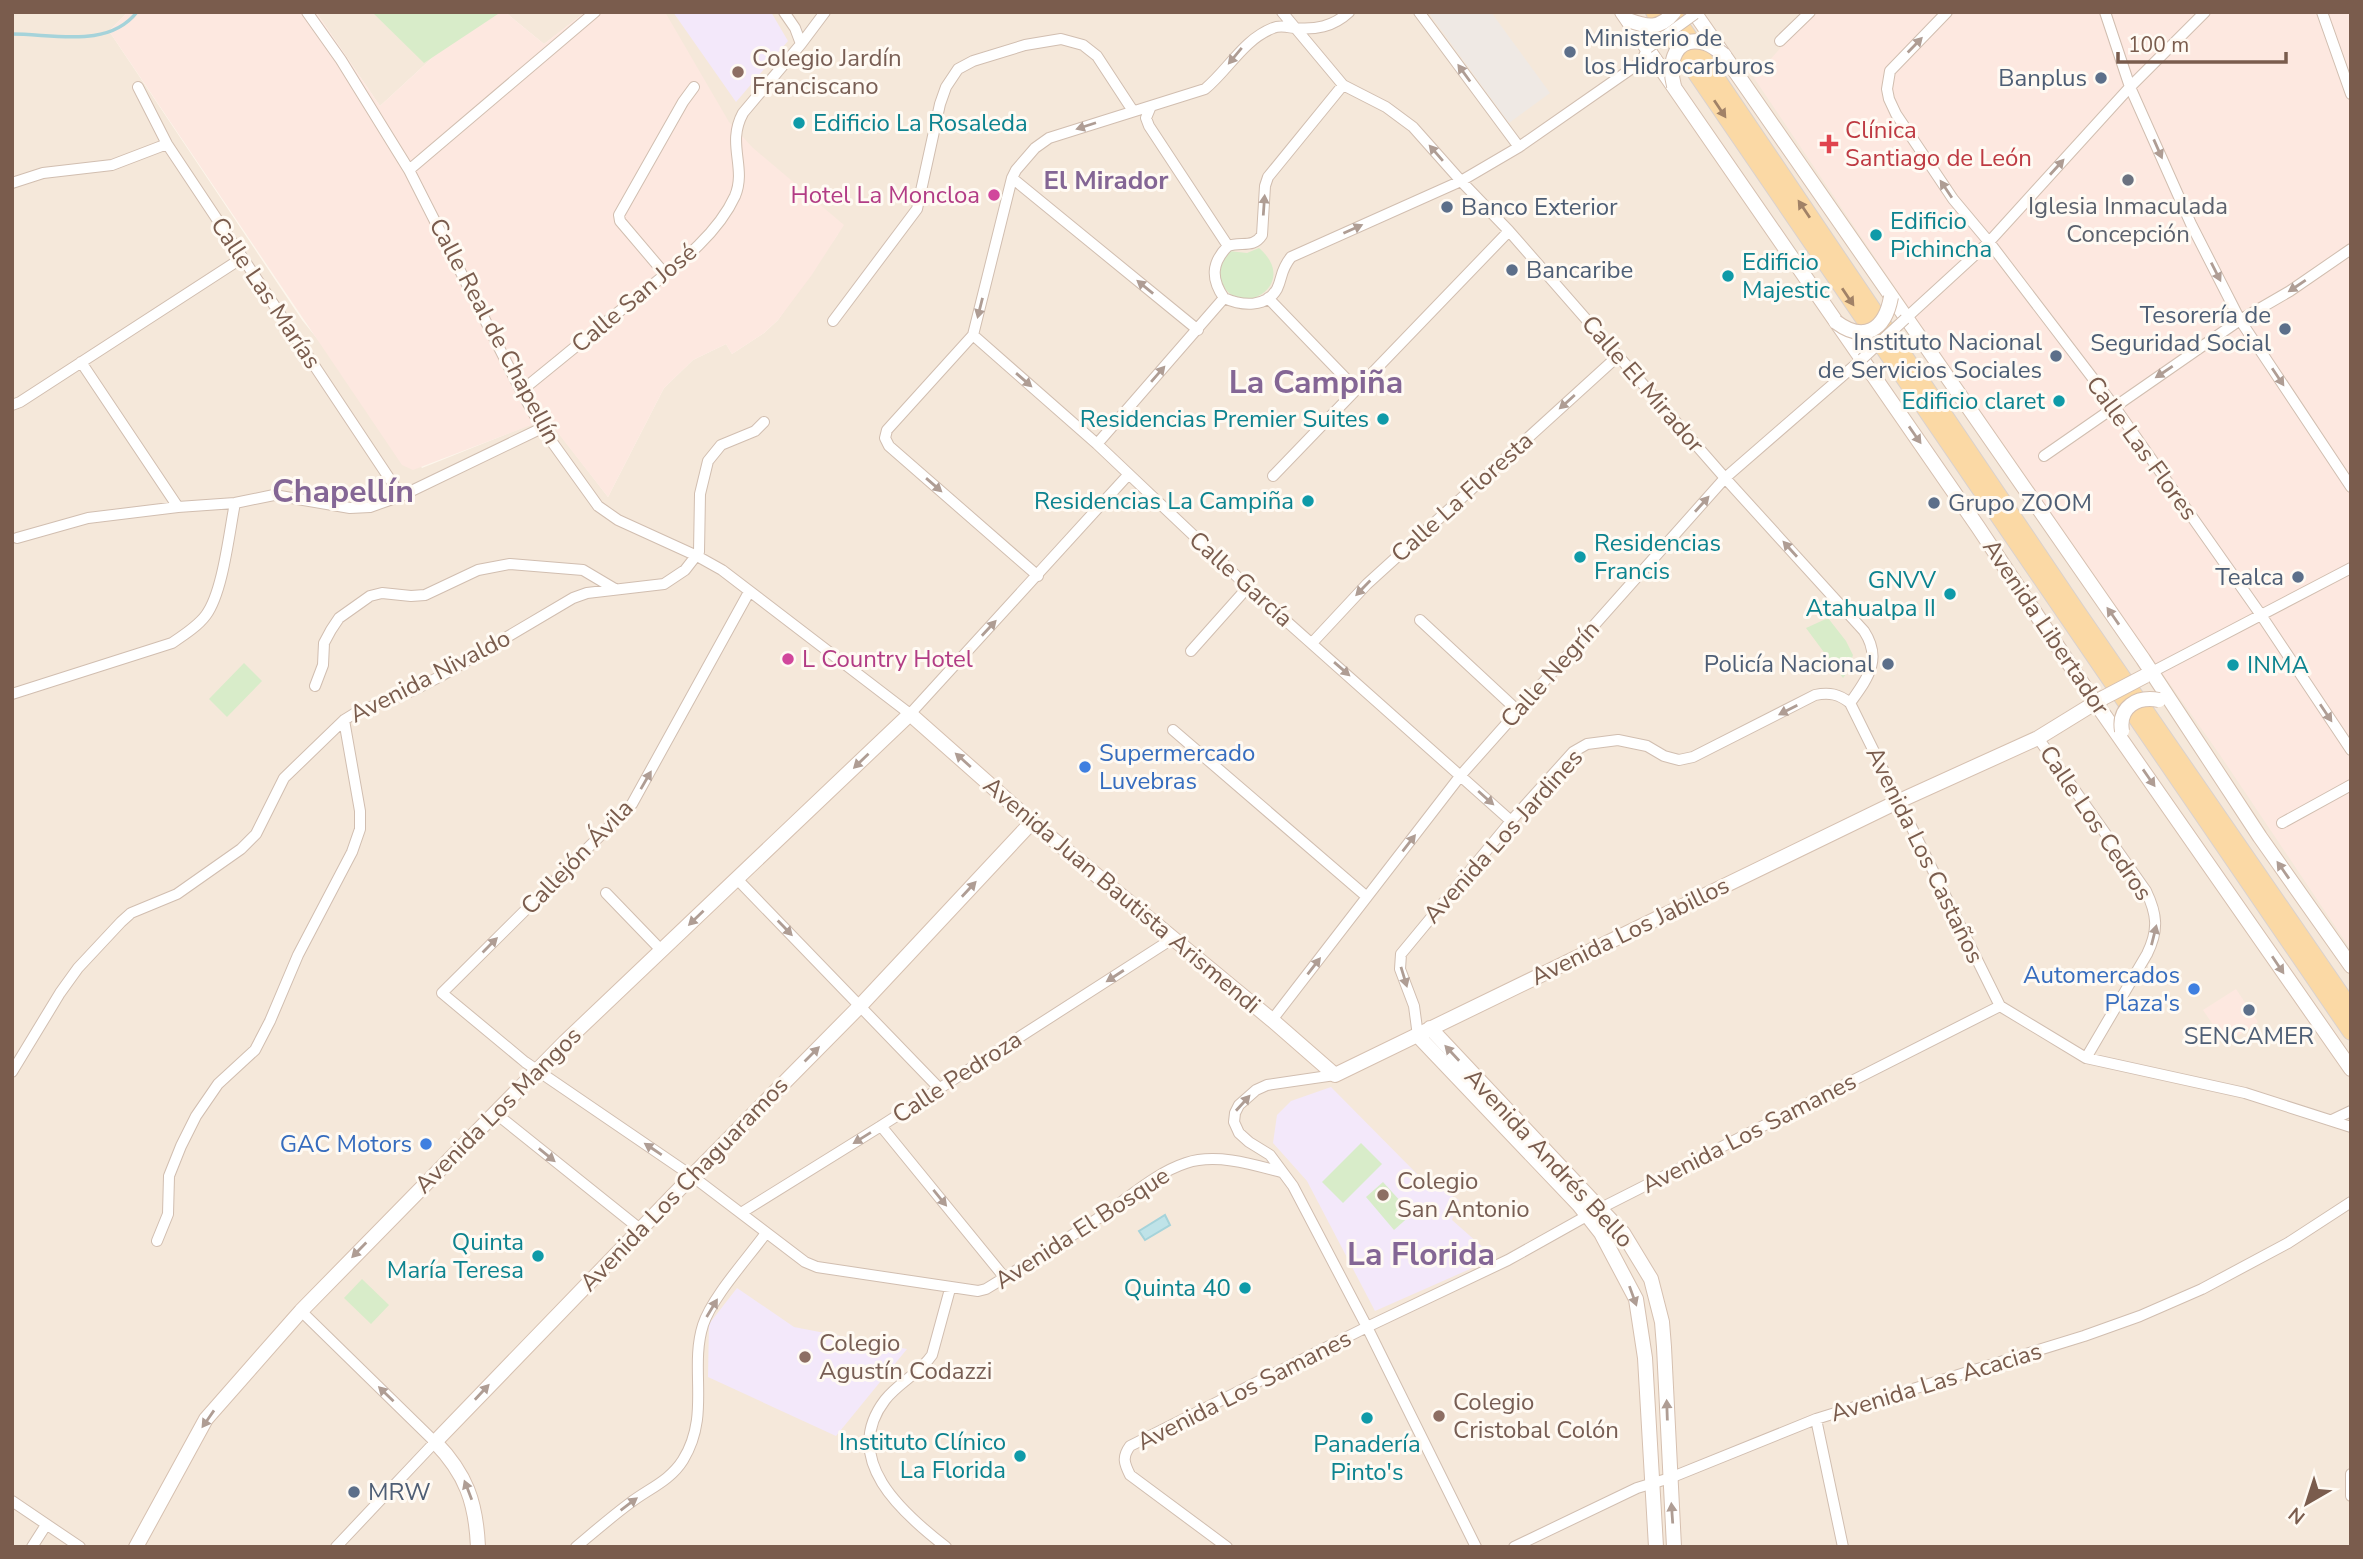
<svg xmlns="http://www.w3.org/2000/svg" width="2363" height="1559" font-family="'Nunito Sans',sans-serif">
	<rect width="100%" height="100%" fill="#fdf6ec"/>
	<path fill="#f5e8da" d="M12 12H128L109 31 302 320 422 468 547 418 608 497 664 388 693 360 726 344 732 354 764 333 778 320 838 234 583 14 544 44 505 12H2314L2351 103V1547H12Z
		M316 12H482L380 106Z"/>
	<path fill="#fde8e0" d="M128 12H316L380 106 482 12H505L544 44 585 12H665L729 122 753 148 844 225 811 276 778 320 764 333 732 354 726 344 693 360 664 388 608 497 547 419 413 470 402 465 109 31Z
		M1818 12H2351V950L2220 755 2004 449 1754 78 1790 37Z
		M2236 989 2258 1022 2226 1044 2203 1010Z"/>
	<path fill="#efe9e4" d="M1428 12H1491L1550 93 1509 123Z"/>
	<path fill="#f3e8fa" d="M673 12H771L788 41 736 102Z
		M1331 1087 1420 1177 1459 1200 1452 1220 1495 1258 1375 1311 1307 1181 1273 1143 1277 1115 1291 1101Z
		M737 1288 794 1327 907 1349 836 1436 708 1377 709 1324Z"/>
	<path fill="#d8ecc9" d="M372 12H501L424 63Z
		M1259 248C1302 285 1237 322 1221 281 1217 270 1222 260 1229 251L1247 253Z
		M1828 618 1846 641 1853 655 1847 673 1843 678 1806 628Z
		M244 663 262 681 227 717 209 699Z
		M1361 1143 1382 1164 1343 1203 1322 1182Z
		M1383 1182 1412 1214 1394 1230 1366 1197Z
		M362 1279 389 1305 371 1324 344 1298Z"/>
	<path fill="#bfe3e8" stroke="#a5d3da" stroke-width="2" d="M1165 1215 1170 1225 1145 1240 1139 1231Z"/>
	<g fill="none" stroke-linecap="round" stroke-linejoin="round">
		<path stroke="#a5d3da" stroke-width="3.5" d="M12 34C54 34 108 49 137 12"/>
		<defs>
			<path id="street" d="M307 12 341 60 409 170 521 391 542 428 598 506 618 520 697 556 722 570 910 714 1128 475
				M1282 12 1343 85 1386 107 1413 127 1461 181 1509 231 1725 478 1864 631C1883 660 1867 679 1850 703
				M1419 12 1519 147
				M1947 12 1890 71 1887 89 1889 99 1896 114 1953 199 1989 242 2114 406 2261 615 2351 750
				M2105 12 2130 87 2191 224 2240 320 2351 487
				M2322 12 2351 94
				M1780 41 1810 12
				M801 44 825 12
				M138 87 167 144 401 496
				M1151 106 1146 118 1149 126 1228 246
				M409 170 595 12
				M1012 178 1198 330
				M12 183 43 173 112 165 167 144
				M665 274 620 221 619 215 683 102 694 87
				M1224 298C1211 279 1211 263 1228 246 1241 241 1253 249 1262 235L1265 186 1268 177 1343 85
				M1268 298 1356 389
				M1905 319 1989 242 2130 87 2205 12
				M833 321 917 209 940 104 946 87 958 69 973 61 1025 45 1061 39 1083 45 1097 56 1133 111
				M973 335 1097 444 1248 587 1511 821
				M81 362 178 507
				M521 391C557 362 593 332 630 303 666 273 715 240 735 196 747 167 726 144 743 113L801 44 795 28 784 12
				M12 405 20 402 242 258
				M1097 444 1224 298C1242 306 1266 308 1277 289 1283 276 1280 271 1291 257L1461 181 1519 147 1641 62 1648 48
				M2044 456 2240 320 2290 291 2351 249
				M1273 476 1509 231
				M17 538 88 518 178 507 235 503 274 495 350 508 370 507 401 496 542 428
				M1038 576 889 446 885 438 887 430 973 335 1012 178 1016 170 1035 148 1049 138 1205 89C1229 69 1243 40 1273 28 1280 25 1287 27 1294 28 1315 30 1333 27 1349 12
				M749 592 632 804 442 993 525 1062 692 1176 805 1262 817 1267 978 1291 986 1289C1027 1264 1068 1239 1109 1211 1132 1195 1158 1172 1186 1163 1215 1153 1252 1164 1281 1172
				M1420 620 1518 711
				M1312 643 1367 584 1618 356
				M1191 651 1248 587
				M2152 672 2351 568
				M315 686 323 665 324 643 331 630 339 618 370 596 382 593 411 596 425 595 478 570 510 564 583 570 615 589
				M12 694 172 643C184 635 198 626 206 615 223 592 229 533 235 503
				M1173 730 1367 897
				M2038 738 2146 891C2157 914 2159 930 2147 954L2086 1058
				M2282 823 2351 785
				M737 879 939 1088
				M606 893 662 951
				M1272 1020 1461 775 1725 478 1862 359
				M1418 1036 1414 1006 1400 969 1401 954 1511 821 1573 752 1587 744 1618 740 1647 746 1664 756 1679 760 1693 757 1815 695C1829 692 1839 694 1850 703L2000 1006
				M12 1072 60 993 78 968 121 922 131 913 177 894 241 849 256 834 284 778 344 720 357 712 412 691 441 676 573 598 587 593 664 584 685 570 699 552 700 494 708 461 721 445 755 431 764 422
				M1335 1075 1267 1085 1256 1090 1239 1105 1235 1113 1234 1122 1239 1133 1249 1142 1270 1155 1293 1186 1367 1327 1476 1547
				M494 1112 640 1229
				M2332 1120 2351 1111
				M881 1126 1005 1278
				M741 1213 881 1126 1172 939
				M157 1241 168 1214 169 1176 181 1146 196 1116 218 1084 255 1050 270 1021 298 955 352 852 360 829V811L344 720
				M301 1311 435 1442 336 1547
				M1816 1419 1843 1547
				M2351 1474V1496
				M12 1501 80 1547
				M32 1547 46 1525
				M576 1547C594 1532 611 1517 630 1503 648 1489 670 1481 683 1460 711 1415 689 1369 703 1325 712 1297 748 1258 766 1233
				M946 1547C902 1513 840 1459 885 1400 898 1383 920 1373 932 1355L950 1289
				M1227 1547 1130 1475C1124 1463 1122 1457 1130 1446L1367 1327 1508 1260 1601 1208 2000 1006 2086 1058 2245 1093 2351 1127
				M1514 1547 1637 1488 1670 1478 1816 1419 2084 1336 2140 1316 2202 1289 2288 1243 2351 1202"/>
			<path id="secondary" d="M1622 12 1978 527 2086 689 2351 1069
				M1694 12 2143 659 2260 837 2351 966
				M1430 1028 1623 1233 1651 1279 1662 1322 1664 1347 1674 1547
				M1418 1036 1579 1205 1601 1233 1636 1299 1645 1358 1656 1547
				M136 1547 206 1419 301 1311 565 1042 910 714 1032 822 1272 1020 1335 1075 1897 802 2038 738 2103 698
				M478 1547C476 1502 466 1474 435 1442L692 1176 860 1006 1032 822"/>
			<path id="primary" d="M1654 12 2351 1032
				M1672 12 2076 610 2351 1009"/>
		</defs>
		<use href="#street" stroke="#d1beb0" stroke-width="12"/>
		<use href="#secondary" stroke="#d6c0b0" stroke-width="16"/>
		<use href="#primary" stroke="#dad1cd" stroke-width="18"/>
		<use href="#street" stroke="#fff" stroke-width="10"/>
		<use href="#secondary" stroke="#fff" stroke-width="14"/>
		<use href="#primary" stroke="#fbd9a5" stroke-width="16"/>
		<defs>
			<path id="street-bridge" d="M1648 48 1695 14
				M1862 359 1905 319"/>
			<path id="secondary-bridge" d="M1628 20C1647 27 1660 30 1674 12
				M1674 86C1668 64 1674 34 1705 43 1712 45 1719 51 1724 55
				M1836 322C1864 343 1885 330 1891 297
				M2103 698 2145 676
				M2122 731C2118 707 2137 696 2159 700"/>
		</defs>
		<use href="#street-bridge" stroke="#d1beb0" stroke-width="12" stroke-linecap="butt"/>
		<use href="#secondary-bridge" stroke="#d6c0b0" stroke-width="16" stroke-linecap="butt"/>
		<use href="#street-bridge" stroke="#fff" stroke-width="10"/>
		<use href="#secondary-bridge" stroke="#fff" stroke-width="14"/>
	</g>
	<defs><path id="oneway-solid" d="M-6-.8H1V-3.2L6.5 0L1 3.2V.8H-6Z" transform="scale(1.75)"/></defs>
	<g fill="#af9d94">
		<use href="#oneway-solid" transform="translate(1915 45) rotate(-46)"/>
		<use href="#oneway-solid" transform="translate(1235 56) rotate(130)"/>
		<use href="#oneway-solid" transform="translate(1464 73) rotate(-126)"/>
		<use href="#oneway-solid" transform="translate(1086 126) rotate(162)"/>
		<use href="#oneway-solid" transform="translate(2158 149) rotate(66)"/>
		<use href="#oneway-solid" transform="translate(1436 153) rotate(-131)"/>
		<use href="#oneway-solid" transform="translate(2057 167) rotate(-48)"/>
		<use href="#oneway-solid" transform="translate(1946 189) rotate(-124)"/>
		<use href="#oneway-solid" transform="translate(1264 205) rotate(-86)"/>
		<use href="#oneway-solid" transform="translate(1353 229) rotate(-24)"/>
		<use href="#oneway-solid" transform="translate(2216 272) rotate(63)"/>
		<use href="#oneway-solid" transform="translate(2297 286) rotate(146)"/>
		<use href="#oneway-solid" transform="translate(1145 287) rotate(-141)"/>
		<use href="#oneway-solid" transform="translate(980 308) rotate(104)"/>
		<use href="#oneway-solid" transform="translate(2164 372) rotate(146)"/>
		<use href="#oneway-solid" transform="translate(1158 374) rotate(-49)"/>
		<use href="#oneway-solid" transform="translate(2278 377) rotate(56)"/>
		<use href="#oneway-solid" transform="translate(1024 380) rotate(41)"/>
		<use href="#oneway-solid" transform="translate(1567 402) rotate(138)"/>
		<use href="#oneway-solid" transform="translate(1915 435) rotate(55)"/>
		<use href="#oneway-solid" transform="translate(934 485) rotate(41)"/>
		<use href="#oneway-solid" transform="translate(1702 504) rotate(-48)"/>
		<use href="#oneway-solid" transform="translate(1790 549) rotate(-132)"/>
		<use href="#oneway-solid" transform="translate(1363 588) rotate(134)"/>
		<use href="#oneway-solid" transform="translate(2113 616) rotate(-125)"/>
		<use href="#oneway-solid" transform="translate(989 628) rotate(-47)"/>
		<use href="#oneway-solid" transform="translate(1342 669) rotate(41)"/>
		<use href="#oneway-solid" transform="translate(1788 710) rotate(153)"/>
		<use href="#oneway-solid" transform="translate(2326 713) rotate(56)"/>
		<use href="#oneway-solid" transform="translate(963 760) rotate(-138)"/>
		<use href="#oneway-solid" transform="translate(861 761) rotate(136)"/>
		<use href="#oneway-solid" transform="translate(2149 778) rotate(55)"/>
		<use href="#oneway-solid" transform="translate(646 780) rotate(-60)"/>
		<use href="#oneway-solid" transform="translate(1486 798) rotate(42)"/>
		<use href="#oneway-solid" transform="translate(1409 843) rotate(-52)"/>
		<use href="#oneway-solid" transform="translate(2283 870) rotate(-125)"/>
		<use href="#oneway-solid" transform="translate(969 889) rotate(-47)"/>
		<use href="#oneway-solid" transform="translate(696 918) rotate(136)"/>
		<use href="#oneway-solid" transform="translate(785 928) rotate(46)"/>
		<use href="#oneway-solid" transform="translate(2154 935) rotate(-76)"/>
		<use href="#oneway-solid" transform="translate(490 945) rotate(-45)"/>
		<use href="#oneway-solid" transform="translate(2278 965) rotate(56)"/>
		<use href="#oneway-solid" transform="translate(1314 966) rotate(-52)"/>
		<use href="#oneway-solid" transform="translate(1115 976) rotate(147)"/>
		<use href="#oneway-solid" transform="translate(1404 977) rotate(73)"/>
		<use href="#oneway-solid" transform="translate(1452 1053) rotate(-133)"/>
		<use href="#oneway-solid" transform="translate(812 1054) rotate(-45)"/>
		<use href="#oneway-solid" transform="translate(1243 1103) rotate(-48)"/>
		<use href="#oneway-solid" transform="translate(862 1138) rotate(148)"/>
		<use href="#oneway-solid" transform="translate(653 1149) rotate(-146)"/>
		<use href="#oneway-solid" transform="translate(547 1155) rotate(39)"/>
		<use href="#oneway-solid" transform="translate(940 1198) rotate(51)"/>
		<use href="#oneway-solid" transform="translate(359 1250) rotate(134)"/>
		<use href="#oneway-solid" transform="translate(1633 1296) rotate(70)"/>
		<use href="#oneway-solid" transform="translate(712 1308) rotate(-59)"/>
		<use href="#oneway-solid" transform="translate(482 1392) rotate(-47)"/>
		<use href="#oneway-solid" transform="translate(386 1394) rotate(-136)"/>
		<use href="#oneway-solid" transform="translate(1667 1410) rotate(-92)"/>
		<use href="#oneway-solid" transform="translate(208 1419) rotate(125)"/>
		<use href="#oneway-solid" transform="translate(468 1490) rotate(-111)"/>
		<use href="#oneway-solid" transform="translate(629 1504) rotate(-37)"/>
		<use href="#oneway-solid" transform="translate(1672 1513) rotate(-94)"/>
	</g>
	<g fill="#a18267">
		<use href="#oneway-solid" transform="translate(1720 109) rotate(56)"/>
		<use href="#oneway-solid" transform="translate(1804 209) rotate(-124)"/>
		<use href="#oneway-solid" transform="translate(1848 297) rotate(56)"/>
	</g>
	<g fill="#5c6f8a" stroke="#fffaf3" stroke-width="2.5">
		<circle cx="1570" cy="52" r="7"/>
		<circle cx="2101" cy="78" r="7"/>
		<circle cx="1447" cy="207" r="7"/>
		<circle cx="1512" cy="270" r="7"/>
		<circle cx="2285" cy="329" r="7"/>
		<circle cx="2056" cy="356" r="7"/>
		<circle cx="1934" cy="503" r="7"/>
		<circle cx="2298" cy="577" r="7"/>
		<circle cx="1888" cy="664" r="7"/>
		<circle cx="2249" cy="1010" r="7"/>
		<circle cx="354" cy="1492" r="7"/>
	</g>
	<g fill="#8d6e63" stroke="#fffaf3" stroke-width="2.5">
		<circle cx="738" cy="72" r="7"/>
		<circle cx="1383" cy="1195" r="7"/>
		<circle cx="805" cy="1357" r="7"/>
		<circle cx="1439" cy="1416" r="7"/>
	</g>
	<g fill="#0f9aa8" stroke="#fffaf3" stroke-width="2.5">
		<circle cx="799" cy="123" r="7"/>
		<circle cx="1876" cy="235" r="7"/>
		<circle cx="1728" cy="276" r="7"/>
		<circle cx="2059" cy="401" r="7"/>
		<circle cx="1383" cy="419" r="7"/>
		<circle cx="1308" cy="501" r="7"/>
		<circle cx="1580" cy="557" r="7"/>
		<circle cx="1950" cy="594" r="7"/>
		<circle cx="2233" cy="665" r="7"/>
		<circle cx="538" cy="1256" r="7"/>
		<circle cx="1245" cy="1288" r="7"/>
		<circle cx="1367" cy="1418" r="7"/>
		<circle cx="1020" cy="1456" r="7"/>
	</g>
	<path fill="#e0444e" stroke="#fffaf3" stroke-width="2.5" d="M1825.5 133.5h7v7h7v7h-7v7h-7v-7h-7v-7h7z"/>
	<circle fill="#6b7280" stroke="#fffaf3" stroke-width="2.5" cx="2128" cy="180" r="7"/>
	<g fill="#d1479c" stroke="#fffaf3" stroke-width="2.5">
		<circle cx="994" cy="195" r="7"/>
		<circle cx="788" cy="659" r="7"/>
	</g>
	<g fill="#3f7fe0" stroke="#fffaf3" stroke-width="2.5">
		<circle cx="1085" cy="767" r="7"/>
		<circle cx="2194" cy="989" r="7"/>
		<circle cx="426" cy="1144" r="7"/>
	</g>
	<g text-anchor="middle" stroke-width="6" stroke-linejoin="round" paint-order="stroke">
		<g font-size="24" fill="#4e5e75" stroke="#fffaf3" text-anchor="start">
			<text x="1584" y="46">Ministerio de<tspan x="1584" dy="28">los Hidrocarburos</tspan></text>
			<text x="2087" y="86" text-anchor="end">Banplus</text>
			<text x="1461" y="215">Banco Exterior</text>
			<text x="1526" y="278">Bancaribe</text>
			<text x="2271" y="323" text-anchor="end">Tesorería de<tspan x="2271" dy="28">Seguridad Social</tspan></text>
			<text x="2042" y="350" text-anchor="end">Instituto Nacional<tspan x="2042" dy="28">de Servicios Sociales</tspan></text>
			<text x="1948" y="511">Grupo ZOOM</text>
			<text x="2284" y="585" text-anchor="end">Tealca</text>
			<text x="1874" y="672" text-anchor="end">Policía Nacional</text>
			<text x="2249" y="1044" text-anchor="middle">SENCAMER</text>
			<text x="368" y="1500">MRW</text>
		</g>
		<g font-size="24" fill="#785e54" stroke="#fffaf3" text-anchor="start">
			<text x="752" y="66">Colegio Jardín<tspan x="752" dy="28">Franciscano</tspan></text>
			<text x="1397" y="1189">Colegio<tspan x="1397" dy="28">San Antonio</tspan></text>
			<text x="819" y="1351">Colegio<tspan x="819" dy="28">Agustín Codazzi</tspan></text>
			<text x="1453" y="1410">Colegio<tspan x="1453" dy="28">Cristobal Colón</tspan></text>
		</g>
		<g font-size="24" fill="#0d838f" stroke="#fffaf3" text-anchor="end">
			<text x="813" y="131" text-anchor="start">Edificio La Rosaleda</text>
			<text x="1890" y="229" text-anchor="start">Edificio<tspan x="1890" dy="28">Pichincha</tspan></text>
			<text x="1742" y="270" text-anchor="start">Edificio<tspan x="1742" dy="28">Majestic</tspan></text>
			<text x="2045" y="409">Edificio claret</text>
			<text x="1369" y="427">Residencias Premier Suites</text>
			<text x="1294" y="509">Residencias La Campiña</text>
			<text x="1594" y="551" text-anchor="start">Residencias<tspan x="1594" dy="28">Francis</tspan></text>
			<text x="1936" y="588">GNVV<tspan x="1936" dy="28">Atahualpa II</tspan></text>
			<text x="2247" y="673" text-anchor="start">INMA</text>
			<text x="524" y="1250">Quinta<tspan x="524" dy="28">María Teresa</tspan></text>
			<text x="1231" y="1296">Quinta 40</text>
			<text x="1006" y="1450">Instituto Clínico<tspan x="1006" dy="28">La Florida</tspan></text>
			<text x="1367" y="1452" text-anchor="middle">Panadería<tspan x="1367" dy="28">Pinto's</tspan></text>
		</g>
		<g font-size="24" fill="#be3a42" stroke="#fffaf3" text-anchor="start">
			<text x="1845" y="138">Clínica<tspan x="1845" dy="28">Santiago de León</tspan></text>
		</g>
		<g font-size="24" fill="#b23c85" stroke="#fffaf3" text-anchor="end">
			<text x="980" y="203">Hotel La Moncloa</text>
			<text x="802" y="667" text-anchor="start">L Country Hotel</text>
		</g>
		<g font-size="24" fill="#5b616d" stroke="#fffaf3">
			<text x="2128" y="214">Iglesia Inmaculada<tspan x="2128" dy="28">Concepción</tspan></text>
		</g>
		<g font-size="24" fill="#7a5c4d" stroke="#fffaf3">
			<text transform="translate(266 293) rotate(56)" y="8">Calle Las Marías</text>
			<text transform="translate(634 298) rotate(-40)" y="8">Calle San José</text>
			<text transform="translate(495 331) rotate(62)" y="8">Calle Real de Chapellín</text>
			<text transform="translate(1643 384) rotate(49)" y="8">Calle El Mirador</text>
			<text transform="translate(2142 448) rotate(54)" y="8">Calle Las Flores</text>
			<text transform="translate(1462 497) rotate(-42)" y="8">Calle La Floresta</text>
			<text transform="translate(1241 579) rotate(42)" y="8">Calle García</text>
			<text transform="translate(2046 627) rotate(56)" y="8">Avenida Libertador</text>
			<text transform="translate(1550 674) rotate(-48)" y="8">Calle Negrín</text>
			<text transform="translate(430 676) rotate(-27)" y="8">Avenida Nivaldo</text>
			<text transform="translate(2096 823) rotate(56)" y="8">Calle Los Cedros</text>
			<text transform="translate(1503 836) rotate(-48)" y="8">Avenida Los Jardines</text>
			<text transform="translate(1925 855) rotate(64)" y="8">Avenida Los Castaños</text>
			<text transform="translate(577 857) rotate(-46)" y="8">Callejón Ávila</text>
			<text transform="translate(1122 895) rotate(40)" y="8">Avenida Juan Bautista Arismendi</text>
			<text transform="translate(1630 931) rotate(-26)" y="8">Avenida Los Jabillos</text>
			<text transform="translate(957 1077) rotate(-33)" y="8">Calle Pedroza</text>
			<text transform="translate(498 1110) rotate(-45)" y="8">Avenida Los Mangos</text>
			<text transform="translate(1749 1133) rotate(-27)" y="8">Avenida Los Samanes</text>
			<text transform="translate(1549 1158) rotate(47)" y="8">Avenida Andrés Bello</text>
			<text transform="translate(684 1184) rotate(-46)" y="8">Avenida Los Chaguaramos</text>
			<text transform="translate(1082 1228) rotate(-33)" y="8">Avenida El Bosque</text>
			<text transform="translate(1936 1382) rotate(-17)" y="8">Avenida Las Acacias</text>
			<text transform="translate(1244 1390) rotate(-27)" y="8">Avenida Los Samanes</text>
		</g>
		<g font-size="24" fill="#366cbe" stroke="#fffaf3" text-anchor="end">
			<text x="1099" y="761" text-anchor="start">Supermercado<tspan x="1099" dy="28">Luvebras</tspan></text>
			<text x="2180" y="983">Automercados<tspan x="2180" dy="28">Plaza's</tspan></text>
			<text x="412" y="1152">GAC Motors</text>
		</g>
		<g font-size="26" font-weight="bold" fill="#846695" stroke="#fffaf3">
			<text x="1106" y="189">El Mirador</text>
		</g>
		<g font-size="32" font-weight="bold" fill="#846695" stroke="#fffaf3">
			<text x="1316" y="393">La Campiña</text>
			<text x="343" y="502">Chapellín</text>
			<text x="1421" y="1265">La Florida</text>
		</g>
	</g>
	<rect width="2363" height="1559" fill="none" stroke="#7a5c4d" stroke-width="28"/>
	<g transform="translate(2307 1503) rotate(219)" stroke="#fffaf3" stroke-width="5" paint-order="stroke">
	<path d="M0-5L12 26L0 18L-12 26Z" fill="#7a5c4d"/>
	<text y="-10" font-size="19" font-weight="bold" text-anchor="middle" fill="#7a5c4d">N</text>
	</g>
	<path d="M2118 52v10h168v-10" fill="none" stroke="#7a5c4d" stroke-width="3.5"/>
	<text x="2128" y="52" font-size="21" fill="#7a5c4d" stroke="#fffaf3" stroke-width="5" paint-order="stroke">100 m</text>
</svg>
